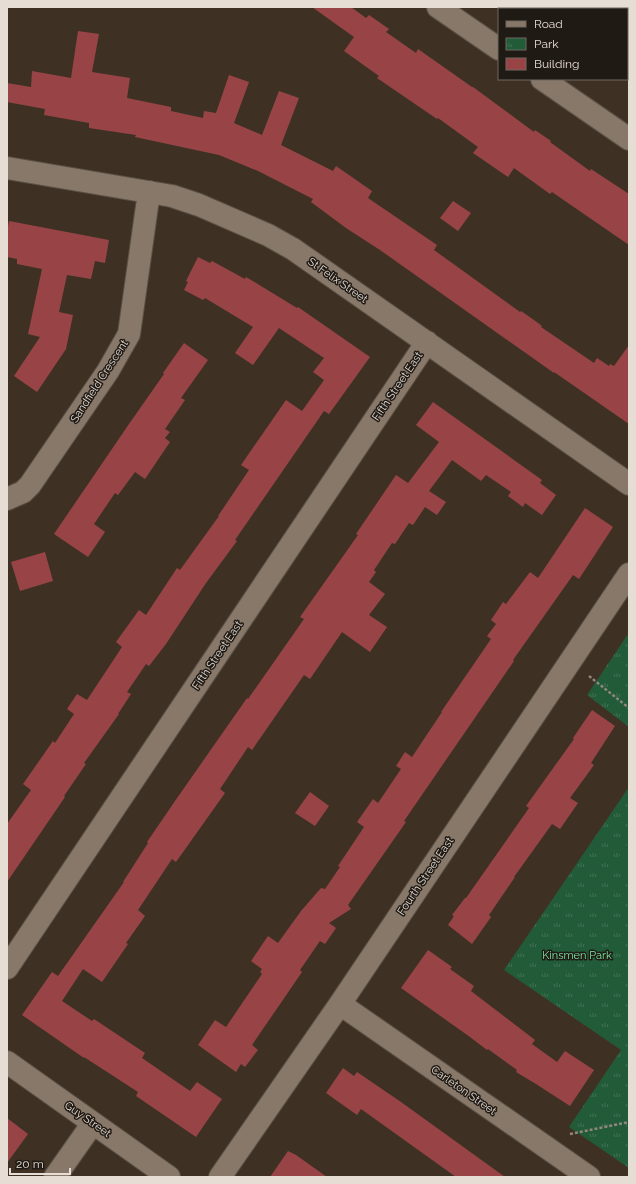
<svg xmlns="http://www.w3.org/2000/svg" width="636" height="1184" font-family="Raleway,sans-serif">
	<defs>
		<pattern id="park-tufts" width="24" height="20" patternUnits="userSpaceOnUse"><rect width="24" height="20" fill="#215b38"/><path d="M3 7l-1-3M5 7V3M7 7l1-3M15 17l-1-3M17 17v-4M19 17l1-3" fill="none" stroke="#417254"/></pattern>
	</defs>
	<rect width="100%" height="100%" fill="#3e3124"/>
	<path fill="url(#park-tufts)" d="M628 634H629V727L587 695Z
		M629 787V1168L569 1127 621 1050 504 970Z"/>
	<path fill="#215b38" d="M629 842V869L616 861Z"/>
	<path fill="#984446" d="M312 7H351L366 18 369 15 389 29 386 32 416 53 418 49 472 87H473L534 132 535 130 551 141 550 142 590 171 591 169 629 194V245L552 192 550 194 514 168 508 177 473 153 478 147 438 118 437 119 377 78 379 76 344 51 354 37Z
		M78 31 99 34 92 72 130 78 127 98 171 107V111L203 118 204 111 216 113 229 75 249 82 234 123 262 135 279 91 299 98 281 145 333 171 336 166 372 191 368 198 437 245 434 250 520 312 521 311 534 320 542 326 541 327 594 363 597 358 609 366 610 364 614 366 629 345V424L554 372V373L380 250 346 228 311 202 313 199 258 171 219 155 135 137 136 135 89 128V123L44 115 45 109 7 102V83L31 87 32 71 71 78Z
		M453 201 471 213 458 231 440 218Z
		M9 221 109 240 105 263 95 261 91 279 67 275 59 312 73 315 66 349 37 392 14 376 40 337 28 334 42 269 17 264V259L7 257V232Z
		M198 257 210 263 212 261 245 279 246 277 297 308 298 307 370 357 329 414 324 411 235 540 237 541 206 583 166 644 149 666 146 664 127 692 131 694 118 714H119L84 763 86 764 64 796 65 797 7 882V824L31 790 23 784 53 741 55 743 74 714 67 709 77 694 87 700 122 647 116 642 139 610 146 615 177 568 180 570 219 516H218L249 470 241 465 286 400 302 411 324 380 313 372 324 358 279 328 253 365 235 353 253 327 205 298 203 300 184 290 188 282 186 281Z
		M184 343 208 360 181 398 185 400 165 429 170 432 165 438 170 442 145 479 135 472 118 495 115 493 94 524 105 532 88 557 54 534 129 424 164 374 163 373Z
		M433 402 542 480 540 483 556 495 542 515 525 503 523 507 508 496 511 492 486 475 481 481 452 460 429 491 446 502 437 515 425 507 413 525 409 523 395 544 392 543 374 570 376 572 369 582 385 594 369 615 387 627 370 652 342 632 310 679 304 675 252 750 248 747 220 789 225 793 176 862 172 859 138 910 145 916 126 943 128 944 102 982 83 969 62 1001 92 1021 94 1019 145 1053 142 1058 190 1091 197 1082 222 1099 196 1137 136 1096 138 1092 84 1057V1058L22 1015 52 972 58 976 124 882H123L148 843 147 842 175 801 247 698 248 699 304 619 300 617 358 535 356 534 396 475 408 483 439 442 416 425Z
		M585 508 613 527 579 579 573 575 513 660 514 661 404 821 406 822 348 905 351 909 329 923 336 928 325 944 320 941 300 970 302 972 252 1045 258 1050 245 1067 241 1064 236 1072 198 1045 215 1020 226 1027 262 974 260 972 262 969 251 961 268 936 278 943 301 911 321 888 325 889 340 867 338 866 364 827 357 822 373 799 378 803 401 769 396 766 405 752 412 757 442 712H441L491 639 487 636 496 624 491 620 503 602 506 604 530 572 538 578Z
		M45 552 53 581 20 591 11 562Z
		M592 710 615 726 591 763 594 765 570 798 578 803 560 829 552 824 514 877H515L489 915 491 917 472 944 448 925 454 916 452 915 465 898H466L529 808 526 806 574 739 573 738Z
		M310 792 329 806 315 826 295 813Z
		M428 950 452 967 450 969 474 986 471 991 535 1040 532 1044 557 1062 565 1051 594 1070 570 1106 536 1084 516 1072 517 1070 488 1049 487 1050 470 1037 401 988Z
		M343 1068 354 1076 357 1072 401 1102 505 1177H456L361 1109 357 1115 326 1093Z
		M7 1118 28 1134 7 1163Z
		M288 1151 296 1155 327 1177H270Z"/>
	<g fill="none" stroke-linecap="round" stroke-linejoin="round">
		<defs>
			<path id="minor" d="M438 7 499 49
				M542 79 629 139
				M7 168 172 196 199 205 268 235 293 249 313 263 629 484
				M7 499 23 492 30 485 108 371 129 334 149 192
				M7 968 427 342
				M340 1004 589 1177
				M7 1062 169 1177
				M55 1177 93 1123
				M220 1177 340 1004 629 574"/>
		</defs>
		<use href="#minor" stroke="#5b5045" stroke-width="24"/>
		<path stroke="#91867b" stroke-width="2.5" stroke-dasharray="3 2" stroke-linecap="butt" d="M589 676 629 708
			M570 1134 629 1122"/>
		<use href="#minor" stroke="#87786a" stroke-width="22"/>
	</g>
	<g text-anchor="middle" stroke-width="3" stroke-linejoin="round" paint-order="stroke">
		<g font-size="11" fill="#e6ddd5" stroke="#201a14">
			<text transform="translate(338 280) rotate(35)" y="4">St Felix Street</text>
			<text transform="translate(99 381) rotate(-57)" y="4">Sandfield Crescent</text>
			<text transform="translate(397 386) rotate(-56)" y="4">Fifth Street East</text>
			<text transform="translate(217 655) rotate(-56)" y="4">Fifth Street East</text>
			<text transform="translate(425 876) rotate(-56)" y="4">Fourth Street East</text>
			<text transform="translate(464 1090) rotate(35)" y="4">Carleton Street</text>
			<text transform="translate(88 1119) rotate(35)" y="4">Guy Street</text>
		</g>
		<g font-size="11" fill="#7ceaa4" stroke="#201a14">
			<text x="577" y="959">Kinsmen Park</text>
		</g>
	</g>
	<rect width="636" height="1184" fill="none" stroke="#e6ddd5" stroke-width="16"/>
	<rect x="498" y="8" width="130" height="72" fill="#201a14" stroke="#6f6861"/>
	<rect x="506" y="21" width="20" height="6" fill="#87786a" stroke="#6f6861"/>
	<text x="534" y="28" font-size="12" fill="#e6ddd5">Road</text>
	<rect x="506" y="38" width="20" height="12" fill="url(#park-tufts)" stroke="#6f6861"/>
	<text x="534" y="48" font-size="12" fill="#e6ddd5">Park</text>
	<rect x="506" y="58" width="20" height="12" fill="#984446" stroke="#6f6861"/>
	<text x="534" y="68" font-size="12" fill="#e6ddd5">Building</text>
	<path d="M10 1168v6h60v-6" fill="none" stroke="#e6ddd5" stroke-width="2"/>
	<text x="16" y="1168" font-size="12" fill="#e6ddd5" stroke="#201a14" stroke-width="3" paint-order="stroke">20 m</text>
</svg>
